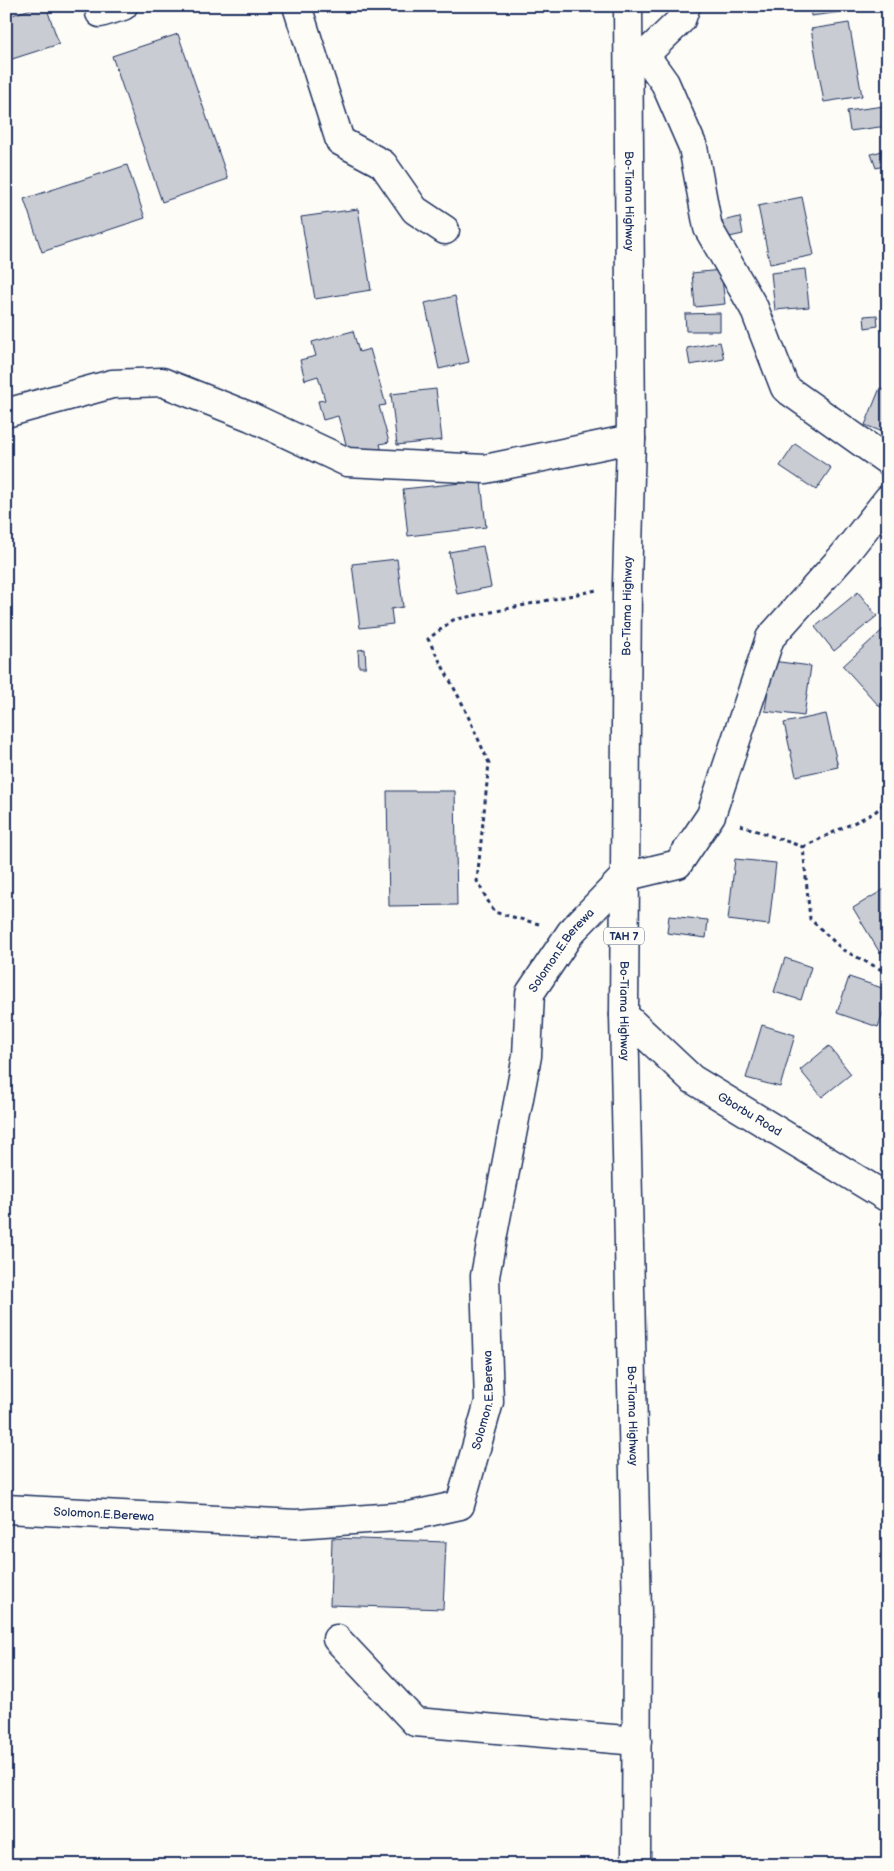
<svg xmlns="http://www.w3.org/2000/svg" width="894" height="1871" font-family="'Balsamiq Sans',sans-serif">
	<rect width="100%" height="100%" fill="#fdfcf7"/>
	<filter id="ink" filterUnits="userSpaceOnUse"><feTurbulence type="fractalNoise" baseFrequency=".02" numOctaves="2"/><feDisplacementMap in="SourceGraphic" scale="10" xChannelSelector="R" yChannelSelector="G"/><feConvolveMatrix kernelMatrix="1 2 1 2 8 2 1 2 1" color-interpolation-filters="sRGB"/></filter>
	<g filter="url(#ink)">
		<path fill="#c9ccd3" stroke="#1b2f5e" d="M40 6H46L59 44 6 61V17Z
			M810 6H857V10L811 16Z
			M849 23 862 96 824 102 811 29Z
			M178 34 228 179 162 202 112 56Z
			M884 106 887 126 850 131 847 111Z
			M882 151 887 165 876 168 871 154Z
			M127 165 145 218 42 252 24 199Z
			M802 197 814 255 770 264 758 206Z
			M358 209 371 290 315 299 301 217Z
			M740 217 743 234 725 238 722 221Z
			M805 269 809 307 775 310 771 273Z
			M721 270 725 304 695 307 692 273Z
			M455 296 469 362 439 369 425 303Z
			M720 313V331H686L685 314Z
			M877 315 878 326 865 328 864 316Z
			M353 331 359 352 370 349 386 405 379 406 389 442 380 444 382 452 365 457 362 448 348 451 338 416 323 420 318 401 325 400 318 376 305 380 300 360 316 356 312 342Z
			M720 342 724 359 690 365 687 348Z
			M880 388 888 391V434L865 425Z
			M436 389 442 440 397 445 391 394Z
			M795 444 831 468 816 490 780 466Z
			M481 481 486 527 408 536 403 489Z
			M483 546 491 587 457 594 449 552Z
			M397 559 403 607 391 609 393 624 360 628 352 564Z
			M858 592 877 616 834 651 815 627Z
			M887 626 888 700 880 707 843 666Z
			M365 649 366 667H359L358 650Z
			M772 661 811 666 804 716 765 711Z
			M826 714 838 767 796 776 784 723Z
			M387 791H455L457 905 389 906Z
			M735 859 776 863 769 925 728 920Z
			M888 887V948L880 953 853 908Z
			M669 916 708 920 706 938 667 933Z
			M785 958 811 967 801 1000 774 992Z
			M849 977 888 990V999L878 1027 837 1013Z
			M762 1025 795 1035 780 1087 746 1078Z
			M829 1046 851 1074 822 1097 800 1070Z
			M332 1538 446 1542 443 1609 330 1605Z"/>
		<g fill="none" stroke-linecap="round" stroke-linejoin="round">
			<defs>
				<g id="minor">
					<path d="M297 6 340 141 383 164 415 210 445 230"/>
					<path d="M100 13 123 6"/>
					<path d="M645 55 665 83 693 147 708 228 754 308 785 388 888 461"/>
					<path d="M630 62 645 55 681 20 686 6"/>
					<path d="M6 413 112 384 162 382 251 417 347 462 485 469 631 439"/>
					<path id="s1" d="M624 1015 692 1079 888 1198"/>
					<path id="s2" d="M6 1509 296 1524 410 1516 460 1505 489 1402 485 1276 527 1056 530 993 571 932 624 877 678 864 711 815 770 638 844 555 888 499"/>
					<path d="M337 1639 415 1722 637 1741"/>
				</g>
				<g id="trunk">
					<path id="s3" d="M628 6 631 439 627 584 624 1015 637 1613 636 1865"/>
				</g>
			</defs>
			<use href="#minor" stroke="#1b2f5e" stroke-width="31"/>
			<use href="#trunk" stroke="#1b2f5e" stroke-width="31"/>
			<path stroke="#1b2f5e" stroke-width="3" stroke-dasharray="4 4" stroke-linecap="butt" d="M740 825 803 847 810 919 843 950 888 973
				M803 847 874 813 888 800
				M539 924 494 912 477 881 489 763 463 705 428 639 453 620 597 590"/>
			<use href="#minor" stroke="#fdfcf7" stroke-width="28"/>
			<use href="#trunk" stroke="#fdfcf7" stroke-width="28"/>
		</g>
	</g>
	<g text-anchor="middle" stroke-width="4.5" stroke-linejoin="round" paint-order="stroke">
		<rect fill="#fdfcf7" stroke="#5f6c8c" stroke-width="1" x="604" y="927.5" width="40" height="17" rx="4"/>
		<g font-size="11" font-weight="bold" fill="#1b2f5e">
			<text x="624" y="940">TAH 7</text>
		</g>
		<g font-size="12" fill="#1b2f5e" stroke="#fdfcf7">
			<text dy="4" stroke="none"><textPath href="#s3" startOffset="195">Bo-Tiama Highway</textPath></text>
			<text transform="translate(627 606) rotate(-89)" y="4">Bo-Tiama Highway</text>
			<text dy="4" stroke="none"><textPath href="#s2" startOffset="1029">Solomon.E.Berewa</textPath></text>
			<text dy="4" stroke="none"><textPath href="#s3" startOffset="1005">Bo-Tiama Highway</textPath></text>
			<text dy="4" stroke="none"><textPath href="#s1" startOffset="161">Gborbu Road</textPath></text>
			<text dy="4" stroke="none"><textPath href="#s2" startOffset="564">Solomon.E.Berewa</textPath></text>
			<text dy="4" stroke="none"><textPath href="#s3" startOffset="1410">Bo-Tiama Highway</textPath></text>
			<text dy="4" stroke="none"><textPath href="#s2" startOffset="98">Solomon.E.Berewa</textPath></text>
		</g>
	</g>
	<rect width="894" height="1871" fill="none" stroke="#fdfcf7" stroke-width="25"/>
	<rect x="12" y="12" width="869" height="1846" fill="none" stroke="#1b2f5e" stroke-width="2" filter="url(#ink)"/>
</svg>
